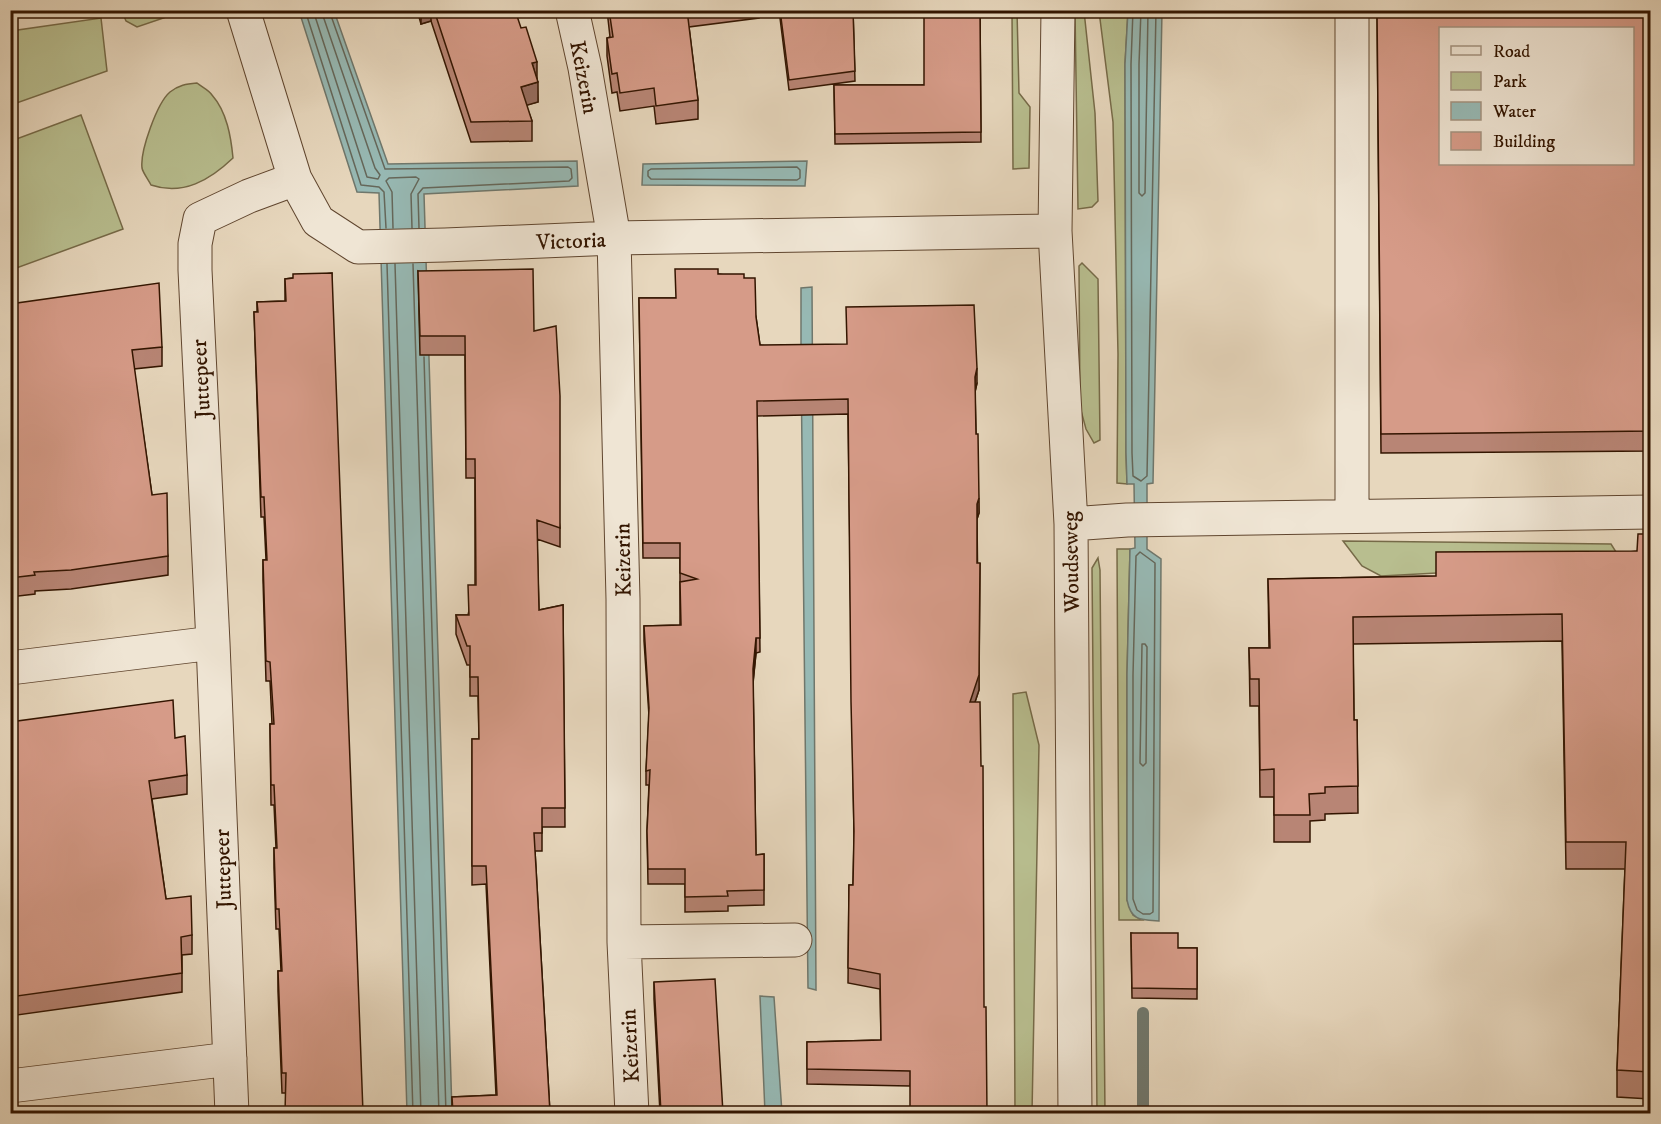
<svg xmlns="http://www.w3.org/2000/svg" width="1661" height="1124" font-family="'IM FELL DW Pica',serif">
	<rect width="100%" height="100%" fill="#e7d7bd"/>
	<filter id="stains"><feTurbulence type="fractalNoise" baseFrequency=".00333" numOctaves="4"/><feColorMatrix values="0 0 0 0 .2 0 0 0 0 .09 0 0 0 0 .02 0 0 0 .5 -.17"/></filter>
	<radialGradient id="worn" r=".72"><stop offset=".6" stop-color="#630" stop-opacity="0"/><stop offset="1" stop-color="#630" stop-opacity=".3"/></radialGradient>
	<path fill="#b8be8f" stroke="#766a48" stroke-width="1.5" d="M122 11H184L137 27 126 21Z
		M1012 11H1017L1019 93 1030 107 1029 168 1013 169Z
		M1075 11H1084L1095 113 1098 201 1092 207 1078 209Z
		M1099 11H1128L1125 64 1126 453 1127 484 1117 483 1118 354 1113 122Z
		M101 18 107 71 11 105V31Z
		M197 83C202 87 209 90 212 95 227 112 231 137 233 158 210 180 183 196 151 185 148 179 143 173 142 168 140 151 157 103 170 92 179 85 186 84 197 83Z
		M81 115 123 229 11 270V141Z
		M1082 263 1098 279 1100 440 1094 443 1086 429 1080 407 1079 266Z
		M1343 541 1611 544 1623 563 1381 576 1362 566Z
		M1117 549H1130L1127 675V900L1133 915 1142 920H1119Z
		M1098 558 1100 570 1105 1114 1097 1113 1092 568Z
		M1026 692 1039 745 1032 1113 1015 1114 1013 694Z"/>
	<path fill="#97b9b4" stroke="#6f776c" stroke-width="1.5" d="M299 11H334L388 164 577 161 578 186 424 194 452 1113H407L379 193 357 192Z
		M1128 11H1162L1153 483 1147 484V549L1161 559 1159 921C1141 920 1131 921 1127 900V674L1130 549 1135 548 1134 484H1127L1126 453 1125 64Z
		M807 161 805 186 642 185 643 164Z
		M812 287 816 990 808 988 801 360V288Z
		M760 996 774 997 782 1113H765Z"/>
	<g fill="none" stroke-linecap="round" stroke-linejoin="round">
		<path stroke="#65675a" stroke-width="1.5" d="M305 10 361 185 379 187 384 192 386 228
			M313 10 367 177 378 179 380 175 375 168 321 10
			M329 10 385 169 568 167 571 169 572 178 569 181 423 188 418 194 419 228
			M1133 10 1131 64 1132 453 1133 476 1141 481 1147 476 1156 10
			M1141 10 1139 64V193L1142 196 1145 193 1148 10
			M797 167 800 170V178L797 180 651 179 648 176V171L651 169Z
			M393 228 392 192 386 181 389 178 416 177 419 179 411 194 412 228
			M387 264 413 1114
			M395 264 421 1114
			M413 264 439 1114
			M424 357 446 1114
			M1140 552 1155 563 1153 912 1150 914H1143L1137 910 1133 899V675L1136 556Z
			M1142 644H1145L1147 647 1146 763 1143 766 1140 763Z"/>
		<path stroke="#6f776c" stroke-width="12" d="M1143 1114V1013"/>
		<defs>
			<path id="minor" d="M243 10 295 179 318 221 358 247 445 245 614 238 1055 231
				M572 10 585 68 614 238 623 599 624 942 632 1114
				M1058 10 1055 231 1071 524 1075 1114
				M1352 516V10
				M1071 524 1127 520 1650 512
				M10 668 213 643
				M624 942 795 940
				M10 1086 230 1059
				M232 1114 213 643 195 270V244L200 219 249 196 295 179"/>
		</defs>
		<use href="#minor" stroke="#60462f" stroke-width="35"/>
		<use href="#minor" stroke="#efe5d4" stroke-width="33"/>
	</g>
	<path fill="#b88575" stroke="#331500" stroke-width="1.5" d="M417 10H503L537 79 538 102 526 105 532 121V141L471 142 431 21 421 24Z
		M607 10H759V18L689 27 698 100V119L656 124 654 106 620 111 617 92 612 93 607 56V38L610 37Z
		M779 10H853L855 81 789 90Z
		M980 10 981 142 835 144 834 85H924Z
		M1377 10H1650V451L1381 453Z
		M418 271 534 331 560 528V547L537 539 539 610 563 605 565 827H542V851H535L550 1113H452V1097L496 1095 486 884 472 885V739H479L478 696H470V665H467L456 634V615H468L475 585V478H466L465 355H420Z
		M332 273 286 1093H282L278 991V971H281L279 929H276L274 868V848H276L274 805H271L270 724H272L270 681H266L263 580V560H266L264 517H261L254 312H257V302L285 301V279Z
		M718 274 744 278 756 317 760 345 977 383 975 392 976 434 979 513 977 519 979 690 975 702 910 1086 807 1084V1042L881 1040 880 989 848 983 849 885H853L854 838 848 414 757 416 760 652 756 653 753 682 756 855 764 854V905L728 906V911L685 912V884H648L647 831 649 785H646V771L649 716 644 641V626L680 625V558H643L639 298H676Z
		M10 304 162 347V366L134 369 152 495 168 556V575L71 589 35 591V594L10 597Z
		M1650 534V1099L1617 1097V1070L1625 869H1566L1562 641 1353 644 1354 720H1357L1358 813 1325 814V820L1310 821V842H1274V797H1260L1259 706H1250L1249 648H1269L1268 579 1436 576 1637 551Z
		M10 722 175 738 187 775V794L152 799 166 899 192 935V954L182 955V992L10 1016Z
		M1131 933 1178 948H1197V999L1132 998Z
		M654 982 723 1113H660L654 999Z"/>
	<path fill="#966c5f" stroke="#331500" stroke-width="1.5" d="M421 10H431V21L421 24Z
		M537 62V81L532 63Z
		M538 82V102L521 107V87Z
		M977 368V383L975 392V377Z
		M979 498V513L977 519V504Z
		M980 563 979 690 970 717V702Z
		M756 638V653L753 684V669Z"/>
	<path fill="#d69b88" stroke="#331500" stroke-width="1.5" fill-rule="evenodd" d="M434 10H503L504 13 515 10 521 28 526 27 537 62 532 63 538 82 521 87 532 121 471 122Z
		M609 10H687L698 100 656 106 654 88 620 93 617 73 612 74 607 38 613 37Z
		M780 10H853L855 71 789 80Z
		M924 10H980L981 132 835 134 834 85H924Z
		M1377 10H1650V431L1381 434ZM1440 28H1632V164H1440Z
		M533 269 534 331 556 326 560 396V528L537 520 539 610 563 605 565 808H542V833H534L550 1113H453L452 1097 497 1095 486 866H472V739H479L478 677H470V646H467L456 615H469L468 585H476L475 459H466L465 336H420L418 271Z
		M675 269H718V274H744V278H755L756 317 760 345 847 344 846 307 974 305 977 368 975 377 976 434H978L979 498 977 504V563H980L979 675 970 702H980L981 766H983L984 1007H986L987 1113H910V1071L807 1069V1042L881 1040 880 974 848 968 849 885H853L854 831 851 702 848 399 757 401 760 638H756L753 669 756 855 764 854V890L727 891 728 896 685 897V869H648L647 831 650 770 646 771 649 708 644 626 681 625 680 582 697 579 680 573V543H643L639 298H676Z
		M332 273 363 1113H285L286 1073H282L278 971H282L279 909H276L274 848H277L274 785H271L270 724H274L270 662 266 661 263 560H267L264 497H261L254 312H258L257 302 286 301 285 279 293 278V274Z
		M159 283 162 347 132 350 152 495 167 493 168 556 71 570 34 572 35 575 10 578V304Z
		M1638 534H1650V1072L1617 1070 1626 842H1566L1562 614 1353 617 1354 720H1357L1358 786 1325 787V793L1309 794 1310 815H1274V769L1260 770 1259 679H1250L1249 648H1270L1268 579 1436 576V552L1637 551Z
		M173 700 175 738 185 736 187 775 149 781 166 899 191 896 192 935 181 937 182 973 10 997V722Z
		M1131 933H1178V948H1197V989L1132 988Z
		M715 979 723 1113H661L654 982Z"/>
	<g text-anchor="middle" stroke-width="4.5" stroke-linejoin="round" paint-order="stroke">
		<g font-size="22" fill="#331500" stroke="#efe5d4">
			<text transform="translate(585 77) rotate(79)" y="8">Keizerin</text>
			<text transform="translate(571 240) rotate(-2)" y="8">Victoria</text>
			<text transform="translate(200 379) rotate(-93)" y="8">Juttepeer</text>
			<text transform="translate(622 560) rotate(-91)" y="8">Keizerin</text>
			<text transform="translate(1070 562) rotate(-91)" y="8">Woudseweg</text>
			<text transform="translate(222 869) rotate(-92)" y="8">Juttepeer</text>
			<text transform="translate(629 1046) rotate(-93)" y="8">Keizerin</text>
		</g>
	</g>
	<rect width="1661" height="1124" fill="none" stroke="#e7d7bd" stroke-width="36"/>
	<rect x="12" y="12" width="1637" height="1100" fill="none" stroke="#331500" stroke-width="3"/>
	<rect x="18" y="18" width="1625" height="1088" fill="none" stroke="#331500" stroke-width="1.5"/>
	<rect x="1439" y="27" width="195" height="138" fill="#efe5d4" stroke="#a4927f" stroke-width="1.5"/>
	<rect x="1451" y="46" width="30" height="9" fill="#efe5d4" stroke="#a4927f" stroke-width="1.5"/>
	<text x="1493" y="57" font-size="18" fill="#331500">Road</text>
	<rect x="1451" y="72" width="30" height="18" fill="#b8be8f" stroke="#a4927f" stroke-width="1.5"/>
	<text x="1493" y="87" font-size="18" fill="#331500">Park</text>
	<rect x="1451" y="102" width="30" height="18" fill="#97b9b4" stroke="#a4927f" stroke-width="1.5"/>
	<text x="1493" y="117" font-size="18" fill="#331500">Water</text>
	<rect x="1451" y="132" width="30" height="18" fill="#d69b88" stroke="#a4927f" stroke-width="1.5"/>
	<text x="1493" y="147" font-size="18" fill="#331500">Building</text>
	<rect width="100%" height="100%" filter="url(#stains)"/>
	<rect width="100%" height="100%" fill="url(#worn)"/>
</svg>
